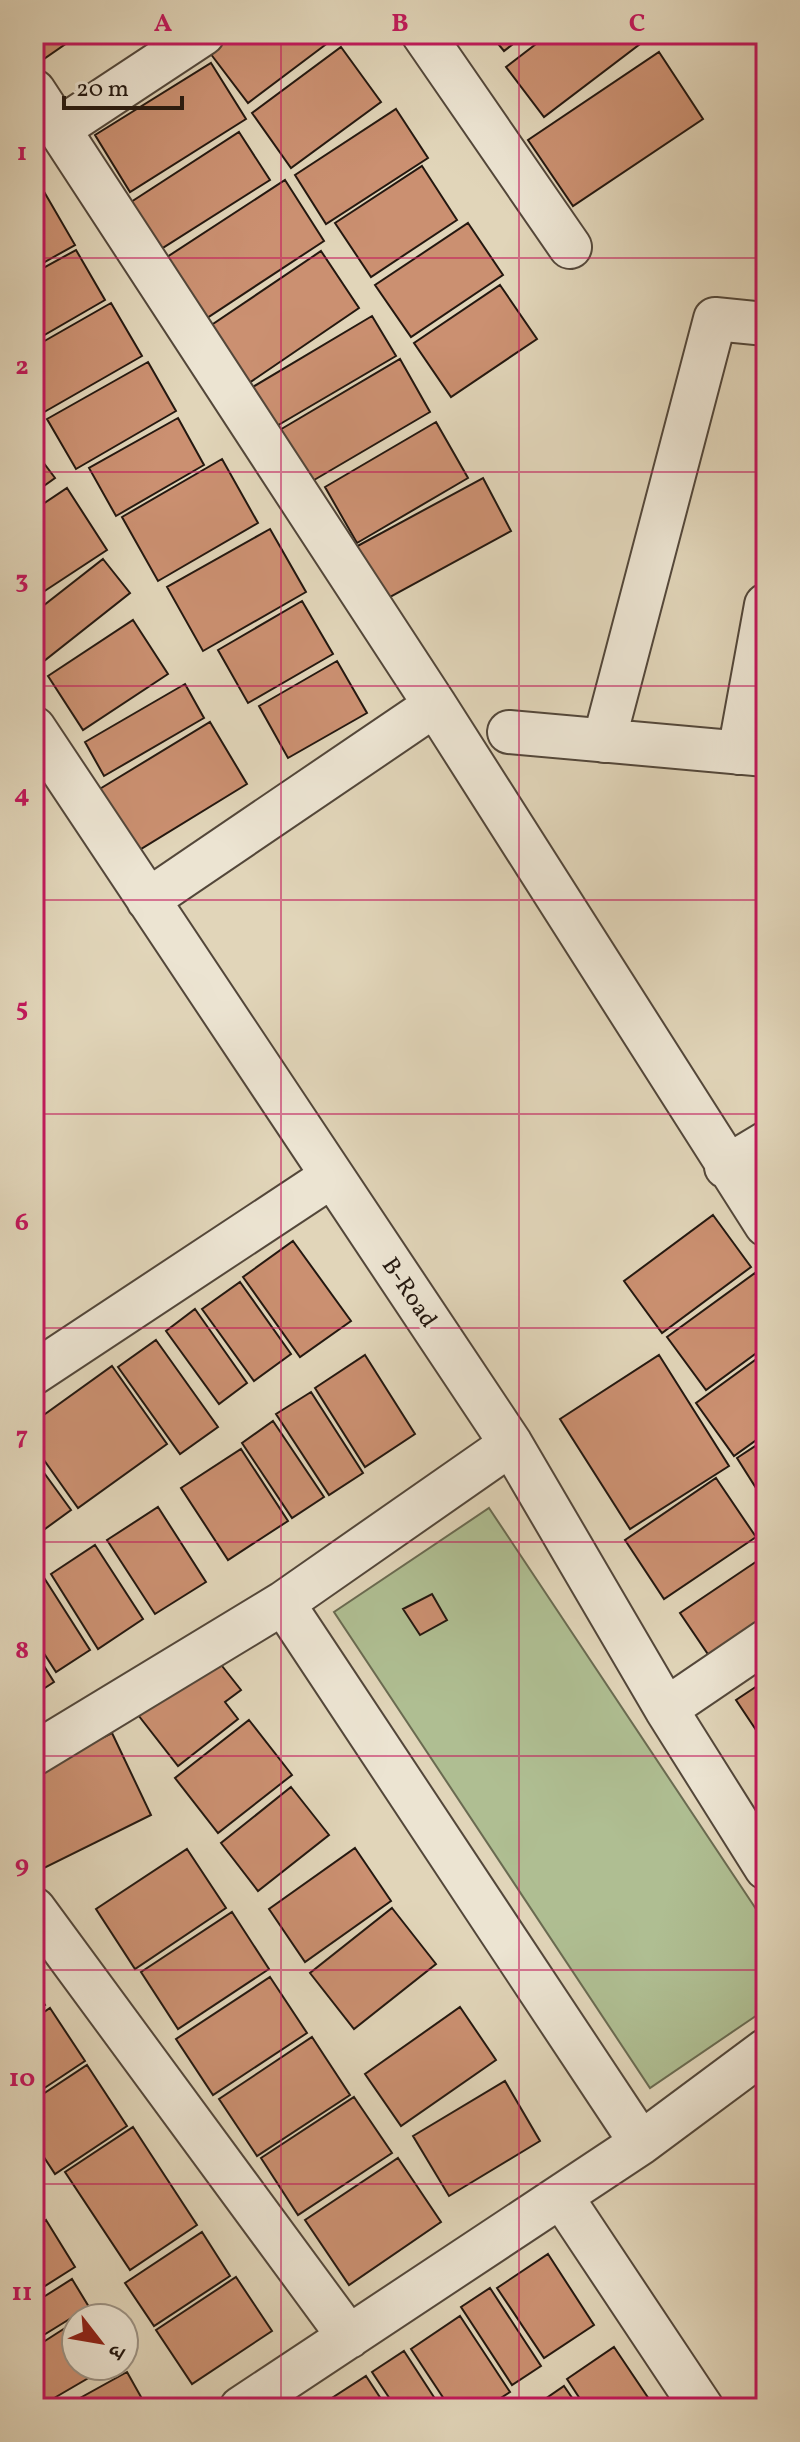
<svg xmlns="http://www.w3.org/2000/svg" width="800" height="2442" font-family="Vollkorn,'Noto Serif Devanagari',serif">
	<rect width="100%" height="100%" fill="#e1d5b9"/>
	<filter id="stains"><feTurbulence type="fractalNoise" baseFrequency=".0025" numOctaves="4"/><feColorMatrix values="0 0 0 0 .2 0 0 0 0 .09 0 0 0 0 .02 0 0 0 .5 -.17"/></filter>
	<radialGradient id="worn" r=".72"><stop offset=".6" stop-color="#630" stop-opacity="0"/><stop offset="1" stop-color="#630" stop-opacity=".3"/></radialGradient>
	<path fill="#afbe92" stroke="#6a6b51" stroke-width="2" d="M489 1508 766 1924V2009L650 2088 334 1612Z"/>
	<path fill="#cb9071" stroke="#241810" stroke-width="2" d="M34 34H80L38 63 34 57Z
		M235 34H336L337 36 248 103 210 53Z
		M490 34H526L504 51Z
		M549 34H632L640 44 544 117 506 67Z
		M341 47 381 102 291 168 252 113Z
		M659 52 703 119 573 206 528 140Z
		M211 63 246 119 130 192 95 135Z
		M396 109 428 158 326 224 295 175Z
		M239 132 270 180 161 249 131 202Z
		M422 166 457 220 371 277 335 223Z
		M285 180 324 241 207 318 167 257Z
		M39 183 75 245 34 268V186Z
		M468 223 503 275 411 337 375 285Z
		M76 250 105 300 34 341V273Z
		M321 251 359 308 249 383 210 326Z
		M500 285 537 339 451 397 414 343Z
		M111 303 142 356 39 415 34 407V347Z
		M372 316 396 356 275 427 251 388Z
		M400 359 430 412 309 483 278 431Z
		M148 362 176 411 76 469 47 419Z
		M178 418 204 465 116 516 89 468Z
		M436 422 468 478 357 543 325 487Z
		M34 450 55 478 34 493Z
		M222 459 258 523 158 581 122 517Z
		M483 478 511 531 381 602 352 549Z
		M67 488 107 550 34 598V510Z
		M270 529 306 592 203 651 167 587Z
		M103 559 130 593 44 661 34 649V613Z
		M302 601 333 654 248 703 218 650Z
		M133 620 168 674 83 730 48 676Z
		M337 661 367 713 288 758 259 706Z
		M185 684 204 718 104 776 85 742Z
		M210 722 247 784 136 852 98 790Z
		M713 1215 751 1267 662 1333 624 1281Z
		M293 1241 351 1321 300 1357 243 1277Z
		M755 1273 766 1289V1346L706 1390 667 1337Z
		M240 1282 291 1354 254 1381 202 1309Z
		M195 1309 247 1383 219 1404 166 1331Z
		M156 1340 218 1427 180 1454 118 1367Z
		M766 1352V1433L734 1456 696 1403Z
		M365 1355 415 1434 365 1467 315 1388Z
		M659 1355 729 1466 630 1529 560 1419Z
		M112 1366 167 1444 78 1508 34 1446V1422Z
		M311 1392 363 1473 329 1495 276 1414Z
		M273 1421 324 1497 292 1518 242 1443Z
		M766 1439V1497L763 1499 737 1458Z
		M241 1449 288 1521 228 1560 181 1488Z
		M34 1459 71 1510 34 1537Z
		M716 1478 756 1537 664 1599 625 1540Z
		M158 1507 206 1582 155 1614 107 1540Z
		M95 1545 143 1619 98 1649 51 1574Z
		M766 1555V1632L716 1666 680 1613Z
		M41 1573 90 1650 56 1672 34 1638V1577Z
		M432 1594 447 1620 420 1635 403 1609Z
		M34 1650 54 1682 34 1695Z
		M211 1652 241 1690 225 1702 238 1719 178 1766 135 1711Z
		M766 1680V1745L736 1700Z
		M249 1720 292 1775 218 1833 175 1778Z
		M112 1733 151 1815 34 1873V1772Z
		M291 1787 329 1835 258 1891 221 1843Z
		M355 1848 391 1901 305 1962 269 1909Z
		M187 1849 226 1908 135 1969 96 1909Z
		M392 1908 436 1964 354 2029 310 1973Z
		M232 1912 269 1969 178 2029 141 1972Z
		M270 1977 307 2033 213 2095 176 2039Z
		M34 1988 45 2005 34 2012Z
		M460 2007 496 2060 401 2126 365 2074Z
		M50 2008 85 2061 34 2095V2019Z
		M312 2037 350 2095 257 2156 219 2099Z
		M87 2065 127 2126 55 2174 34 2142V2100Z
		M505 2081 540 2141 449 2196 413 2136Z
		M354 2097 392 2153 298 2215 261 2158Z
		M133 2127 197 2225 130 2270 65 2172Z
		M398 2158 441 2222 349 2285 305 2220Z
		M46 2220 75 2267 34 2293V2228Z
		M202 2232 230 2276 154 2326 125 2283Z
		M548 2254 594 2325 544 2358 497 2288Z
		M236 2277 272 2331 192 2384 156 2330Z
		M72 2279 89 2307 34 2341V2303Z
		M490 2288 541 2366 512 2385 461 2307Z
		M100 2306 107 2318H81Z
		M460 2316 510 2392 485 2408H450L411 2349Z
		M76 2321V2366H109L37 2408 34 2403V2348Z
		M614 2347 655 2408H586L567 2379Z
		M404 2351 441 2408H396L372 2372Z
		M127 2372 145 2404 138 2408H62Z
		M366 2376 387 2408H323L321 2405Z
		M564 2386 579 2408H532Z"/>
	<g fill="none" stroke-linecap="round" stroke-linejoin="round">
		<defs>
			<path id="street" d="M423 34 570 247
				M34 91 435 705 766 1225
				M59 129 203 34
				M34 728 511 1444 666 1709 766 1868
				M509 732 766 755
				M604 741 715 319 766 324
				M739 753 766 605
				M148 900 435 705
				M726 1167 766 1143
				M34 1373 332 1176
				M283 1603 641 2143
				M666 1709 766 1641
				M34 1754 283 1603 511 1444
				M34 1909 349 2337
				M561 2196 702 2408
				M241 2408 641 2143 766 2050"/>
		</defs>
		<use href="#street" stroke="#53473a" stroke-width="46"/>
		<use href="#street" stroke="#ece4d2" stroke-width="42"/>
	</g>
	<path fill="none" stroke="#c2185b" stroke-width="2" stroke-opacity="0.55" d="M281 34V2408M519 34V2408M34 258H766M34 472H766M34 686H766M34 900H766M34 1114H766M34 1328H766M34 1542H766M34 1756H766M34 1970H766M34 2184H766"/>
	<g text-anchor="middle" stroke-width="8" stroke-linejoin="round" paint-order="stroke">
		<g font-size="24" fill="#241810" stroke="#ece4d2">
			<text transform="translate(410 1292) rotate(56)" y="8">B-Road</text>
		</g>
	</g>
	<rect width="800" height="2442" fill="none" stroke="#e1d5b9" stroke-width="88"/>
	<g transform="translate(100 2342) rotate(121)"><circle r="38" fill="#ece4d2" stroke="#9c9284" stroke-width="2"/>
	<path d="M0-6L14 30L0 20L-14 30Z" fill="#8f2418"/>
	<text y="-12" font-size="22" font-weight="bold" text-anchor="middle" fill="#241810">उ</text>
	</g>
	<path d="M64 96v12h118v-12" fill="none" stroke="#241810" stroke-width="4"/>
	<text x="76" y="96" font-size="24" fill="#241810" stroke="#ece4d2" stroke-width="6" paint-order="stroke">20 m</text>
	<rect x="44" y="44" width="712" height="2354" fill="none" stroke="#c2185b" stroke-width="3"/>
	<g font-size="26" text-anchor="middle" font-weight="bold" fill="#c2185b">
		<text x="163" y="31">A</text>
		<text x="400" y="31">B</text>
		<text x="637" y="31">C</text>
		<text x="22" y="160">1</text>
		<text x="22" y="374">2</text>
		<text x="22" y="588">3</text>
		<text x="22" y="802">4</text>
		<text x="22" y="1016">5</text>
		<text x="22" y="1230">6</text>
		<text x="22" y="1444">7</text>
		<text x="22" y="1658">8</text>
		<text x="22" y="1872">9</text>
		<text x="22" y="2086">10</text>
		<text x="22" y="2300">11</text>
	</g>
	<rect width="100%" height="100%" filter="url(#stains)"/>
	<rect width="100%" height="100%" fill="url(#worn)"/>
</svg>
